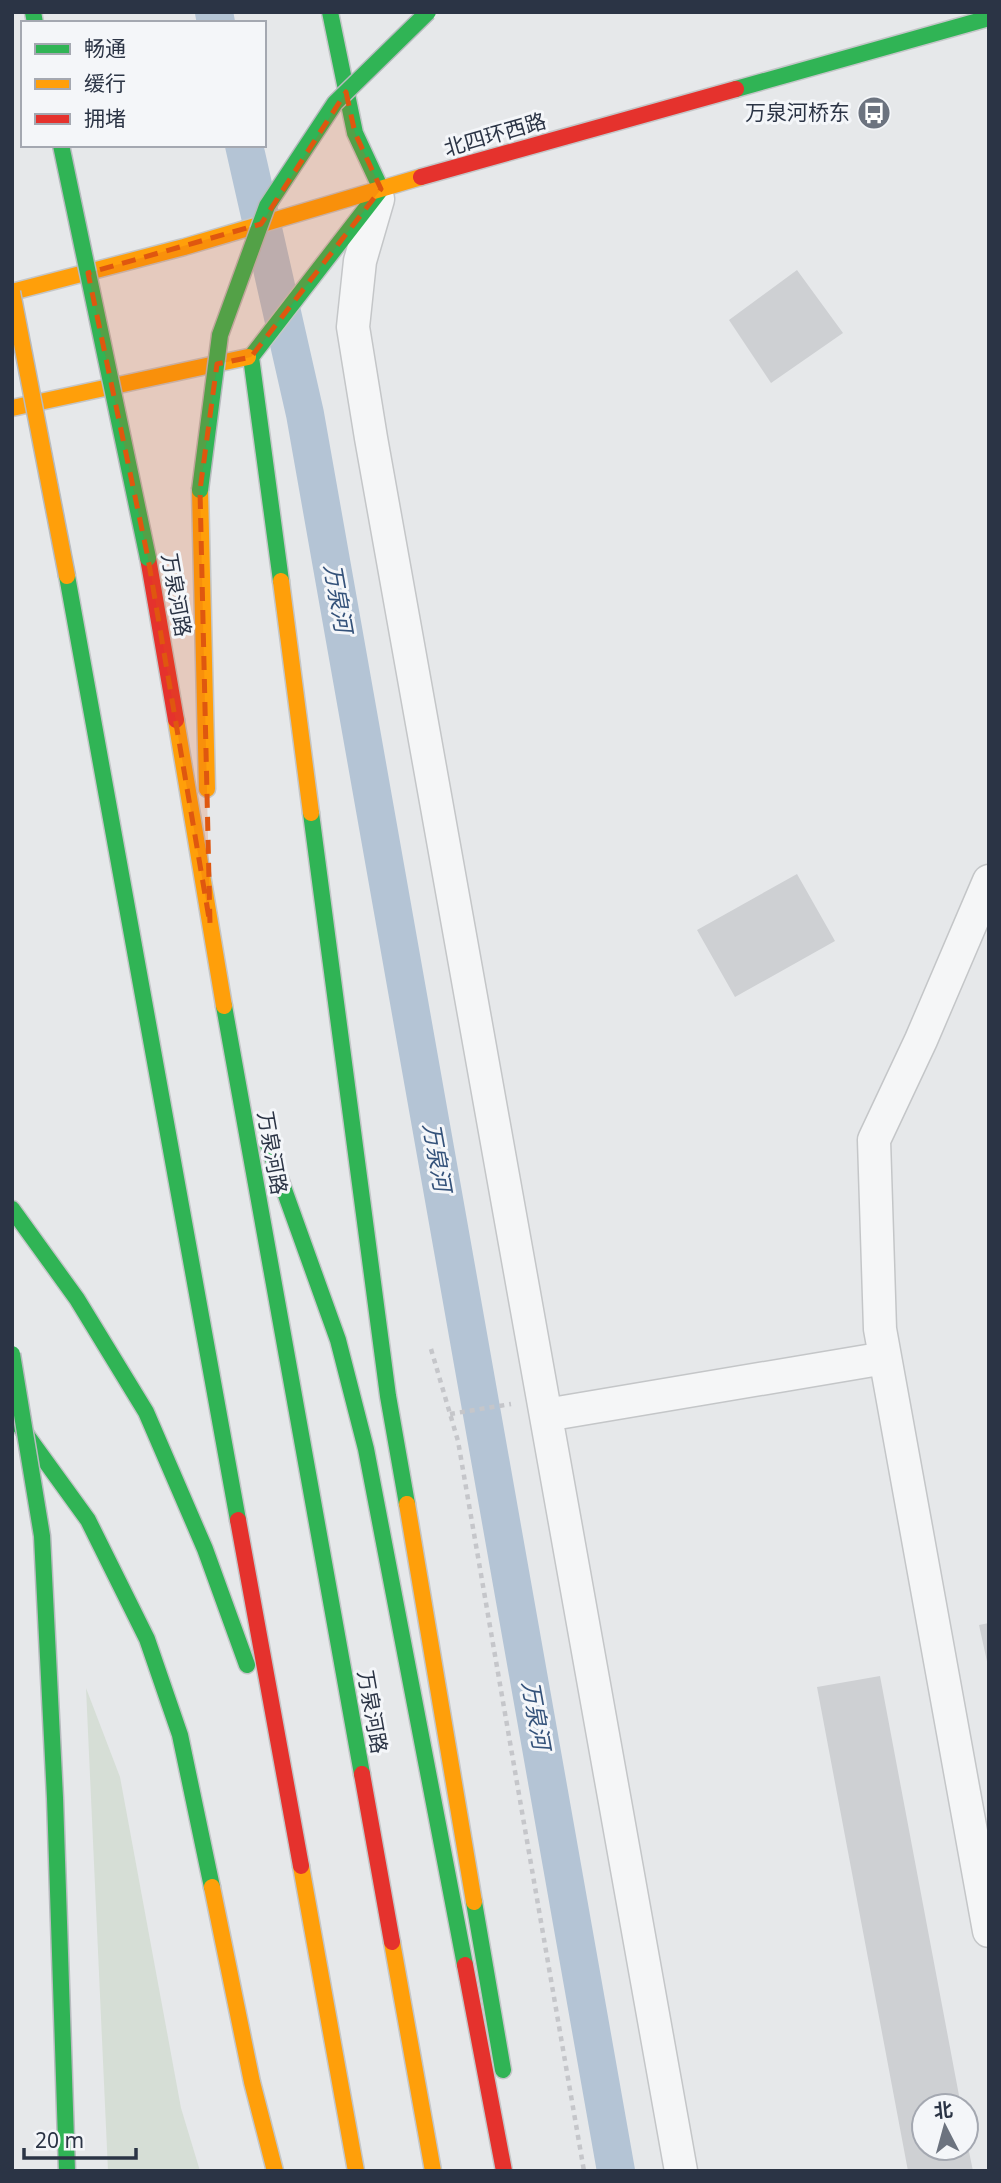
<svg xmlns="http://www.w3.org/2000/svg" width="1001" height="2183" font-family="'Noto Sans','Noto Sans SC',sans-serif">
	<rect width="100%" height="100%" fill="#e6e8ea"/>
	<path fill="#d6ded6" d="M86 1688 120 1777 181 2108 200 2171H108Z"/>
	<g fill="none" stroke-linecap="round" stroke-linejoin="round">
		<path stroke="#b4c4d5" stroke-width="38" d="M214 12 216 23
			M244 145 305 414 616 2171"/>
	</g>
	<path fill="#ced0d3" d="M797 270 843 333 771 383 729 320Z
		M797 874 835 941 735 997 697 930Z
		M989 1623V1666H988L979 1625Z
		M880 1676 961 2106H924V2148H966L967 2142 973 2171H908L817 1687Z"/>
	<g fill="none" stroke-linecap="round" stroke-linejoin="round">
		<defs>
			<path id="street" d="M378 199 360 261 353 327 371 438 681 2171
				M989 881 921 1040 874 1140 880 1329 989 1931
				M546 1415 885 1358"/>
			<path id="fast" d="M33 12 35 23
				M736 89 989 18
				M67 576 238 1520
				M281 581 251 357 381 189 355 133 330 12
				M311 813 388 1396 407 1504
				M224 1006 362 1774
				M268 1145 338 1340 366 1449 465 1965
				M12 1209 77 1299 146 1412 205 1549 247 1665
				M20 1426 88 1520 147 1639 180 1735 212 1887
				M474 1902 503 2070"/>
			<path id="slow" d="M12 292 184 247 421 177
				M12 408 248 357
				M200 490 207 789
				M281 581 311 813
				M176 720 224 1006
				M407 1504 474 1902
				M301 1866 356 2171
				M212 1887 252 2082 275 2171
				M392 1942 433 2171"/>
			<path id="jam" d="M421 177 736 89
				M148 558 176 720
				M238 1520 301 1866
				M362 1774 392 1942
				M465 1965 504 2171"/>
		</defs>
		<use href="#street" stroke="#c4c6c8" stroke-width="35"/>
		<use href="#fast" stroke="#c4c6c8" stroke-width="19"/>
		<use href="#slow" stroke="#c4c6c8" stroke-width="19"/>
		<use href="#jam" stroke="#c4c6c8" stroke-width="19"/>
		<path stroke="#c5c6ca" stroke-width="4.5" stroke-dasharray="5 5" stroke-linecap="butt" d="M431 1349 458 1441 584 2171
			M450 1414 511 1404"/>
		<use href="#street" stroke="#f5f6f7" stroke-width="32"/>
		<use href="#fast" stroke="#30b455" stroke-width="16"/>
		<use href="#slow" stroke="#ff9f0a" stroke-width="16"/>
		<use href="#jam" stroke="#e5322d" stroke-width="16"/>
		<defs>
			<path id="fast-bridge" d="M61 145 148 558
				M200 490 220 335 267 206 335 103 428 12
				M12 1354 42 1536 55 1798 67 2171"/>
			<path id="slow-bridge" d="M12 292 67 576"/>
		</defs>
		<use href="#fast-bridge" stroke="#b8bbbf" stroke-width="19" stroke-linecap="butt"/>
		<use href="#slow-bridge" stroke="#b8bbbf" stroke-width="19" stroke-linecap="butt"/>
		<use href="#fast-bridge" stroke="#30b455" stroke-width="16"/>
		<use href="#slow-bridge" stroke="#ff9f0a" stroke-width="16"/>
	</g>
	<path fill="#df570f" fill-opacity="0.2" stroke="#df570f" stroke-width="5" stroke-dasharray="14 9" stroke-linejoin="round" d="M346 92 355 133 381 189 251 357 217 364 200 490 210 924 148 558 88 273 261 224Z"/>
	<defs>
		<symbol id="bus-disc" viewBox="-11 -11 22 22"><circle r="9.5" fill="#6c737f" stroke="#f4f6f9"/><path d="M-5-6H5V4H4V6H2V4H-2V6H-4V4H-5ZM-3.5-4V0h7V-4ZM-3.5 1.2v1.5H-2V1.2ZM2 1.2v1.5H3.5V1.2Z" fill="#fff"/></symbol>
	</defs>
	<g fill-rule="evenodd">
		<use href="#bus-disc" x="855" y="94" width="38" height="38"/>
	</g>
	<g text-anchor="middle" stroke-width="6" stroke-linejoin="round" paint-order="stroke">
		<g font-size="21" fill="#2b3445" stroke="#f4f6f9" text-anchor="end">
			<text x="850" y="120">万泉河桥东</text>
		</g>
		<g font-size="21" fill="#2b3445" stroke="#f4f6f9">
			<text transform="translate(495 135) rotate(-16)" y="7">北四环西路</text>
			<text transform="translate(176 595) rotate(80)" y="7">万泉河路</text>
			<text transform="translate(272 1153) rotate(80)" y="7">万泉河路</text>
			<text transform="translate(372 1712) rotate(80)" y="7">万泉河路</text>
		</g>
		<g font-size="23" font-style="italic" fill="#34527a" stroke="#f4f6f9">
			<text transform="translate(338 598) rotate(80)" y="8">万泉河</text>
			<text transform="translate(437 1157) rotate(80)" y="8">万泉河</text>
			<text transform="translate(536 1715) rotate(80)" y="8">万泉河</text>
		</g>
	</g>
	<rect width="1001" height="2183" fill="none" stroke="#2b3445" stroke-width="28"/>
	<rect x="21" y="21" width="245" height="126" fill="#f4f6f9" stroke="#a4a8b1" stroke-width="2"/>
	<rect x="35" y="44" width="35" height="10" fill="#30b455" stroke="#a4a8b1" stroke-width="2"/>
	<text x="84" y="56" font-size="21" fill="#2b3445">畅通</text>
	<rect x="35" y="79" width="35" height="10" fill="#ff9f0a" stroke="#a4a8b1" stroke-width="2"/>
	<text x="84" y="91" font-size="21" fill="#2b3445">缓行</text>
	<rect x="35" y="114" width="35" height="10" fill="#e5322d" stroke="#a4a8b1" stroke-width="2"/>
	<text x="84" y="126" font-size="21" fill="#2b3445">拥堵</text>
	<g transform="translate(945 2127) rotate(354)"><circle r="33" fill="#f4f6f9" stroke="#a4a8b1" stroke-width="2"/>
	<path d="M0-5L12 26L0 18L-12 26Z" fill="#6c737f"/>
	<text y="-10" font-size="19" font-weight="bold" text-anchor="middle" fill="#2b3445">北</text>
	</g>
	<path d="M24 2148v10h112v-10" fill="none" stroke="#2b3445" stroke-width="3.5"/>
	<text x="35" y="2148" font-size="21" fill="#2b3445" stroke="#f4f6f9" stroke-width="5" paint-order="stroke">20 m</text>
</svg>
